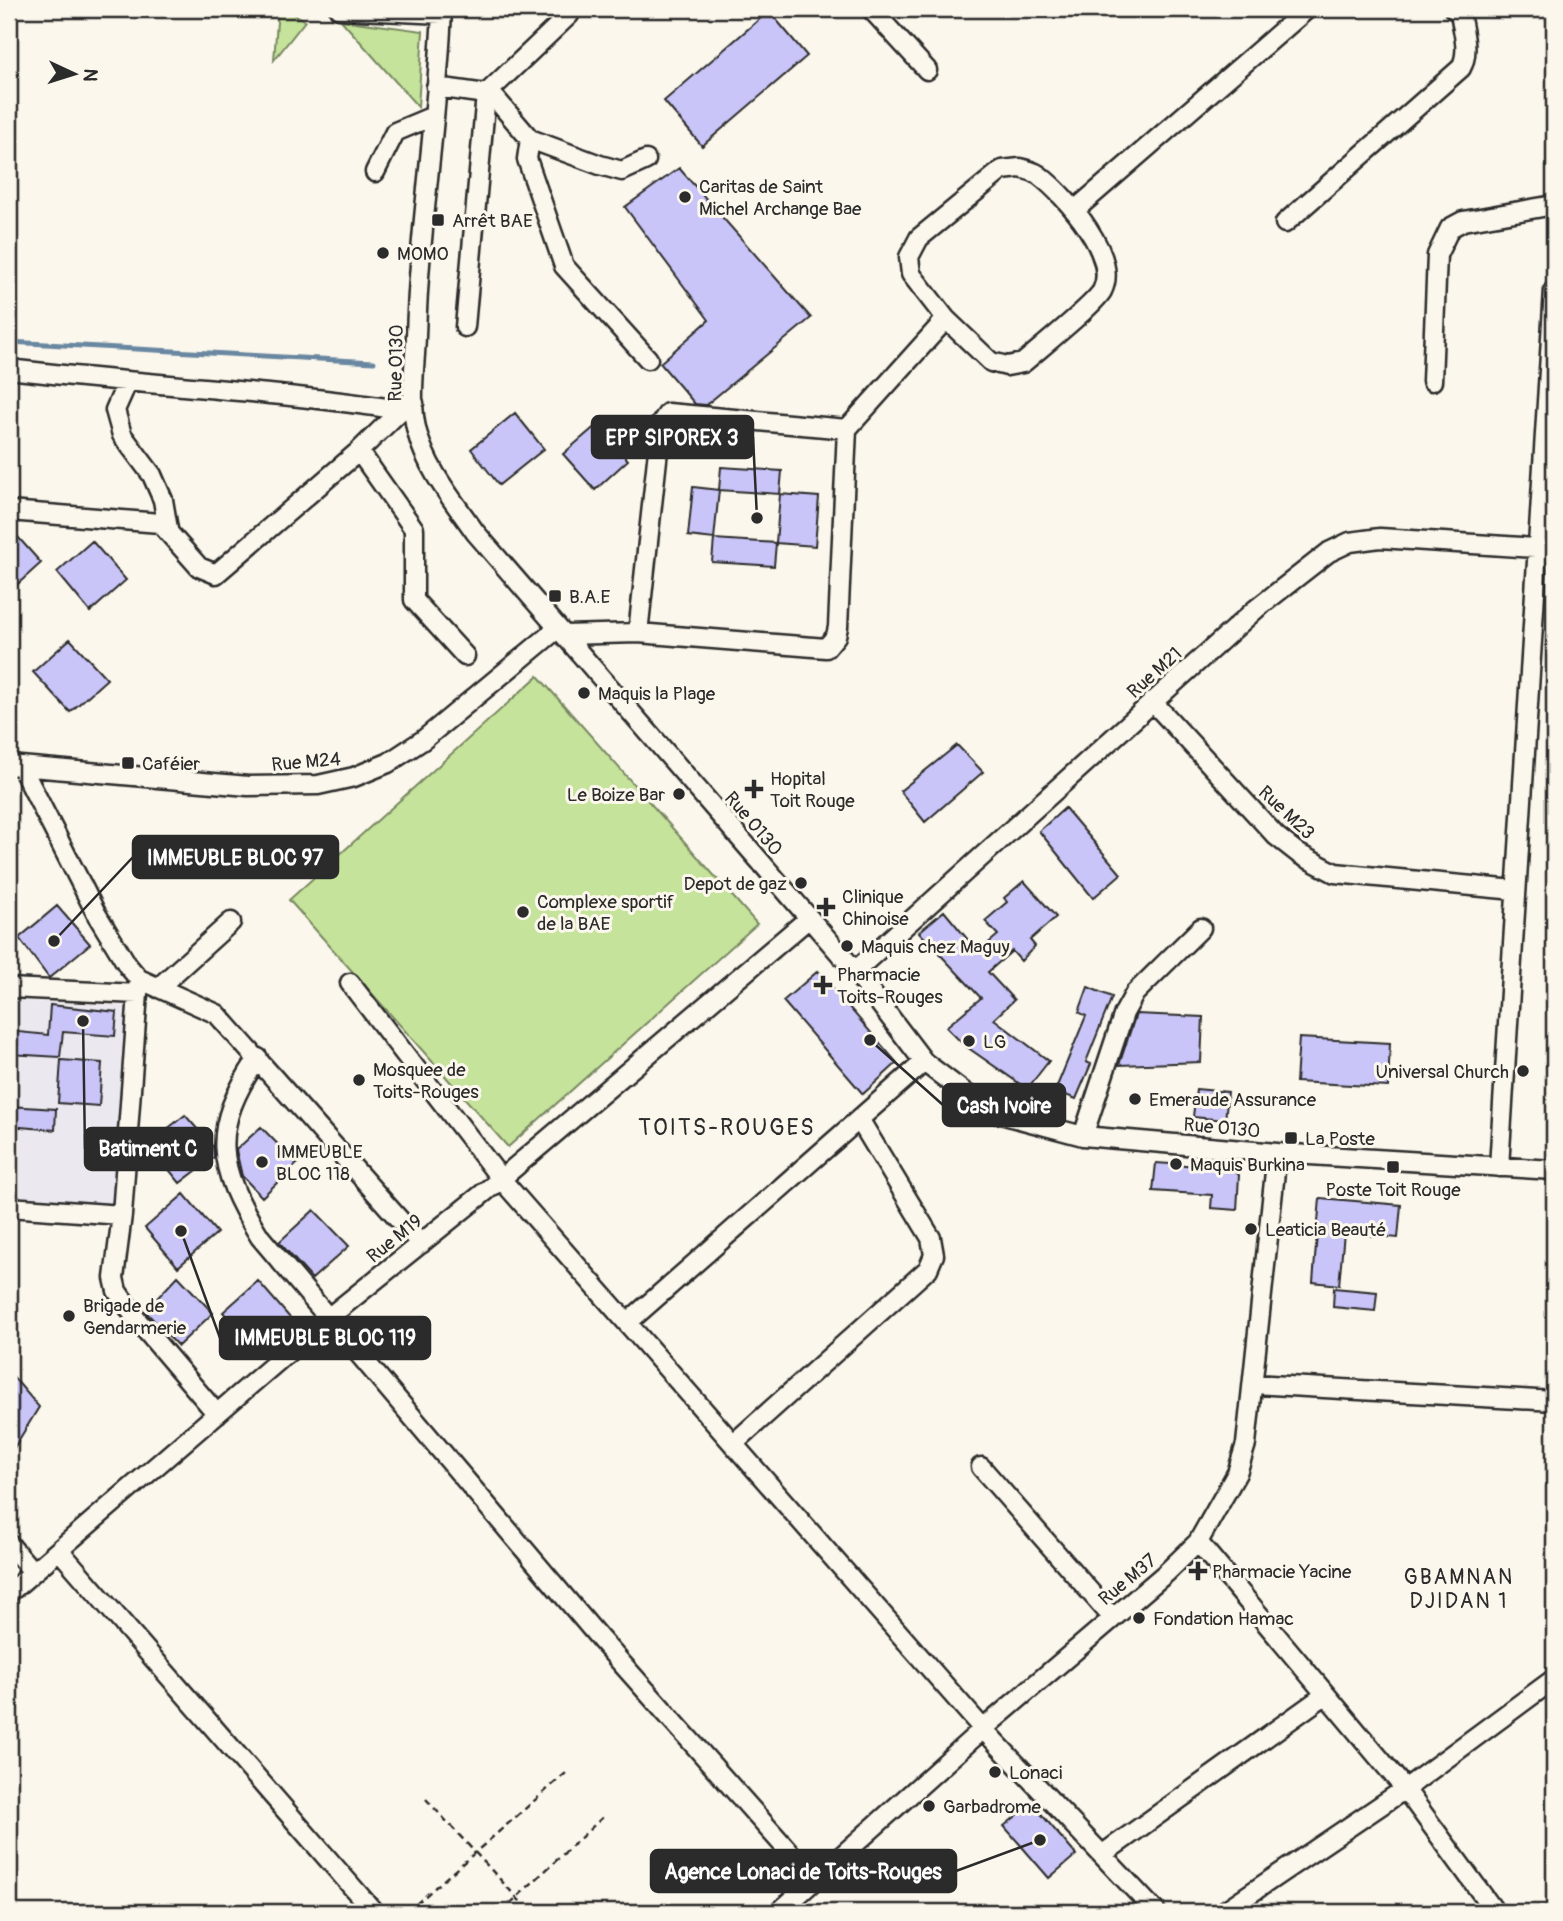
<svg xmlns="http://www.w3.org/2000/svg" width="1563" height="1921" font-family="Pangolin,sans-serif">
	<rect width="100%" height="100%" fill="#fbf7ec"/>
	<filter id="ink" filterUnits="userSpaceOnUse"><feTurbulence type="fractalNoise" baseFrequency=".0143" numOctaves="2"/><feDisplacementMap in="SourceGraphic" scale="14" xChannelSelector="R" yChannelSelector="G"/><feConvolveMatrix kernelMatrix="1 2 1 2 8 2 1 2 1" color-interpolation-filters="sRGB"/></filter>
	<g filter="url(#ink)">
		<path fill="#ece8f0" d="M9 1000 130 1006 114 1211 9 1205Z"/>
		<path fill="#c5e39a" stroke="#788762" stroke-width="2" d="M278 9H287L305 21 274 60Z
			M341 20 423 31 418 107Z
			M538 676 757 924 508 1147 289 900Z"/>
		<g fill="none" stroke-linecap="round" stroke-linejoin="round">
			<path stroke="#6987a1" stroke-width="5" d="M9 342 374 362"/>
		</g>
		<path fill="#c9c5f8" stroke="#2b2b2b" stroke-width="2" d="M769 11 807 56 702 146 664 101Z
			M679 168 811 318 706 405 695 404 660 363 709 320 625 207Z
			M515 413 544 449 499 485 471 449Z
			M598 424 628 460 595 490 563 454Z
			M721 467 782 471 780 494 719 490Z
			M693 487 719 490 714 539 688 536Z
			M780 494 819 497 815 546 776 543Z
			M9 527 41 563 9 592Z
			M714 539 776 543 774 566 712 562Z
			M92 541 126 580 90 612 57 572Z
			M70 639 107 679 70 712 33 672Z
			M957 745 983 772 925 822 900 791Z
			M1065 808 1121 874 1093 898 1039 831Z
			M1024 881 1056 917 1030 940 1035 946 1021 961 1012 951 988 972 1014 1000 994 1019 1049 1061 1027 1089 964 1045 946 1027 981 998 919 932 944 911 978 952 998 935 985 921 1007 902 1004 898Z
			M57 906 90 944 49 978 19 938Z
			M818 971 897 1063 863 1094 783 1001Z
			M1088 987 1112 997 1086 1062 1091 1064 1076 1099 1055 1091 1086 1016 1079 1012Z
			M50 1005 117 1012 115 1036 63 1032 60 1057 9 1054V1031L48 1035Z
			M1136 1014 1203 1017 1201 1062 1119 1065Z
			M1299 1038 1390 1043 1388 1087 1296 1082Z
			M61 1060 102 1063 99 1106 58 1103Z
			M1196 1089 1228 1092 1225 1120 1193 1117Z
			M9 1106 56 1109 55 1130 9 1126Z
			M185 1115 213 1147 214 1157 180 1183 148 1144Z
			M261 1127 297 1164 262 1197 242 1176 236 1150Z
			M1156 1163 1228 1168 1239 1175 1237 1210 1211 1208 1212 1195 1153 1191Z
			M184 1194 217 1233 178 1267 145 1228Z
			M1320 1198 1401 1205 1398 1238 1344 1233 1339 1285 1313 1282Z
			M314 1210 349 1246 312 1279 279 1242Z
			M178 1276 213 1313 178 1346 145 1311Z
			M258 1281 291 1319 257 1351 223 1312Z
			M1334 1288 1377 1292 1375 1311 1333 1307Z
			M9 1372 39 1407 9 1456Z
			M1032 1803 1076 1855 1049 1878 1004 1826Z"/>
		<g fill="none" stroke-linecap="round" stroke-linejoin="round">
			<defs>
				<path id="minor" d="M339 9 442 14
					M442 9C438 118 419 227 416 336 415 367 409 402 417 432 427 470 453 500 475 532L855 971 924 1062 989 1111 1083 1136 1277 1153 1554 1170
					M871 9 927 70
					M436 87 486 94 496 99 530 139 600 165 622 171 646 160
					M530 139 527 159 564 266 648 359
					M1020 168C1027 170 1035 171 1040 176 1066 196 1120 257 1102 291 1093 306 1040 348 1023 363L1007 366 991 362 946 319 911 274 909 257 919 238 1002 170Z
					M375 172 395 132 433 116
					M1075 210 1307 9
					M1285 223 1461 68C1470 51 1463 32 1460 13L1454 9
					M465 327 486 94 569 15
					M9 369C139 385 271 390 401 410
					M1432 381 1437 255 1450 228 1463 221 1554 205
					M127 383 115 410 122 435 152 475 163 500 168 529
					M668 413 847 429 838 627 836 636 826 648 638 633 661 423Z
					M847 429 946 319
					M359 451 414 529V600L465 656
					M9 511 160 523 199 567 216 574 359 451 401 410 414 403
					M564 635 638 633
					M1152 701 1276 836 1299 854 1335 873 1515 890
					M9 765 248 786 318 785 354 777 388 763 423 740 557 629
					M21 766 97 915 128 966 139 979 217 1014 421 1244
					M855 971 1256 609 1329 552 1350 542 1380 538 1536 548
					M139 979 122 1215 114 1278 117 1291 137 1320 217 1414
					M350 983 501 1179 983 1729 1156 1912
					M9 988 138 994
					M158 988 231 922
					M258 1058C210 1129 216 1166 260 1237L601 1640 815 1881
					M1083 1136 1124 1013 1135 993 1201 928
					M1499 1167 1554 290
					M9 1207 122 1215
					M627 1323 924 1062
					M1253 1384 1554 1401
					M733 1444 928 1269 934 1255 931 1238 859 1119
					M981 1467 1113 1618
					M1198 1542 1405 1789 1495 1912
					M9 1544 33 1572
					M59 1550 374 1912
					M9 1593 328 1318 501 1179 808 919
					M1103 1854 1325 1695
					M779 1912 983 1729 1166 1573 1198 1542 1237 1473 1246 1444 1277 1153
					M1223 1912 1405 1789 1554 1679"/>
			</defs>
			<use href="#minor" stroke="#2b2b2b" stroke-width="23"/>
			<path stroke="#2b2b2b" stroke-width="2.5" stroke-dasharray="7 5" stroke-linecap="butt" d="M426 1799 530 1912
				M407 1912 566 1773
				M501 1912 604 1816"/>
			<use href="#minor" stroke="#fbf7ec" stroke-width="18"/>
		</g>
	</g>
	<g fill="#2b2b2b" stroke="#fbf7ec" stroke-width="2.5">
		<circle cx="685" cy="197" r="7"/>
		<rect x="431" y="213" width="14" height="14" rx="3.5"/>
		<circle cx="383" cy="253" r="7"/>
		<rect x="548" y="589" width="14" height="14" rx="3.5"/>
		<circle cx="584" cy="693" r="7"/>
		<rect x="121" y="756" width="14" height="14" rx="3.5"/>
		<path d="M750.5 778.5h7v7h7v7h-7v7h-7v-7h-7v-7h7z"/>
		<circle cx="679" cy="794" r="7"/>
		<circle cx="801" cy="883" r="7"/>
		<path d="M822.5 896.5h7v7h7v7h-7v7h-7v-7h-7v-7h7z"/>
		<circle cx="523" cy="912" r="7"/>
		<circle cx="847" cy="946" r="7"/>
		<path d="M819.5 974.5h7v7h7v7h-7v7h-7v-7h-7v-7h7z"/>
		<circle cx="969" cy="1041" r="7"/>
		<circle cx="1523" cy="1071" r="7"/>
		<circle cx="359" cy="1080" r="7"/>
		<circle cx="1135" cy="1099" r="7"/>
		<rect x="1284" y="1131" width="14" height="14" rx="3.5"/>
		<circle cx="262" cy="1162" r="7"/>
		<circle cx="1176" cy="1164" r="7"/>
		<rect x="1386" y="1160" width="14" height="14" rx="3.5"/>
		<circle cx="1251" cy="1229" r="7"/>
		<circle cx="69" cy="1316" r="7"/>
		<path d="M1194.5 1560.5h7v7h7v7h-7v7h-7v-7h-7v-7h7z"/>
		<circle cx="1139" cy="1618" r="7"/>
		<circle cx="995" cy="1772" r="7"/>
		<circle cx="929" cy="1806" r="7"/>
	</g>
	<g text-anchor="middle" stroke-width="6" stroke-linejoin="round" paint-order="stroke">
		<g font-size="19" fill="#2b2b2b" stroke="#fbf7ec" text-anchor="start">
			<text x="699" y="193">Caritas de Saint<tspan x="699" dy="22">Michel Archange Bae</tspan></text>
			<text x="452" y="227">Arrêt BAE</text>
			<text x="397" y="260">MOMO</text>
			<text x="569" y="603">B.A.E</text>
			<text x="598" y="700">Maquis la Plage</text>
			<text x="142" y="770">Caféier</text>
			<text x="770" y="785">Hopital<tspan x="770" dy="22">Toit Rouge</tspan></text>
			<text x="665" y="801" text-anchor="end">Le Boize Bar</text>
			<text x="787" y="890" text-anchor="end">Depot de gaz</text>
			<text x="842" y="903">Clinique<tspan x="842" dy="22">Chinoise</tspan></text>
			<text x="537" y="908">Complexe sportif<tspan x="537" dy="22">de la BAE</tspan></text>
			<text x="861" y="953">Maquis chez Maguy</text>
			<text x="837" y="981">Pharmacie<tspan x="837" dy="22">Toits-Rouges</tspan></text>
			<text x="983" y="1048">LG</text>
			<text x="373" y="1076">Mosquee de<tspan x="373" dy="22">Toits-Rouges</tspan></text>
			<text x="1509" y="1078" text-anchor="end">Universal Church</text>
			<text x="1149" y="1106">Emeraude Assurance</text>
			<text x="1305" y="1145">La Poste</text>
			<text x="276" y="1158">IMMEUBLE<tspan x="276" dy="22">BLOC 118</tspan></text>
			<text x="1190" y="1171">Maquis Burkina</text>
			<text x="1393" y="1196" text-anchor="middle">Poste Toit Rouge</text>
			<text x="1265" y="1236">Leaticia Beauté</text>
			<text x="83" y="1312">Brigade de<tspan x="83" dy="22">Gendarmerie</tspan></text>
			<text x="1212" y="1578">Pharmacie Yacine</text>
			<text x="1153" y="1625">Fondation Hamac</text>
			<text x="1009" y="1779">Lonaci</text>
			<text x="943" y="1813">Garbadrome</text>
		</g>
		<g font-size="19" fill="#2b2b2b" stroke="#fbf7ec">
			<text transform="translate(395 363) rotate(-89)" y="7">Rue O130</text>
			<text transform="translate(1154 672) rotate(-42)" y="7">Rue M21</text>
			<text transform="translate(306 761) rotate(-5)" y="7">Rue M24</text>
			<text transform="translate(1287 812) rotate(43)" y="7">Rue M23</text>
			<text transform="translate(754 823) rotate(49)" y="7">Rue O130</text>
			<text transform="translate(1222 1127) rotate(5)" y="7">Rue O130</text>
			<text transform="translate(394 1238) rotate(-39)" y="7">Rue M19</text>
			<text transform="translate(1127 1579) rotate(-40)" y="7">Rue M37</text>
		</g>
		<g font-size="21" letter-spacing="2" fill="#2b2b2b" stroke="#fbf7ec">
			<text x="1459" y="1584">GBAMNAN<tspan x="1459" dy="24">DJIDAN 1</tspan></text>
		</g>
		<g font-size="23" letter-spacing="2" fill="#2b2b2b" stroke="#fbf7ec">
			<text x="727" y="1135">TOITS-ROUGES</text>
		</g>
	</g>
	<path fill="none" stroke="#2b2b2b" stroke-width="2.5" d="M757 518L753 437M54 941L133 857M870 1040L943 1105M83 1021L85 1149M181 1231L220 1338M1040 1840L956 1871"/>
	<g fill="#2b2b2b" stroke="#fbf7ec" stroke-width="2.5">
		<circle cx="757" cy="518" r="7"/>
		<circle cx="54" cy="941" r="7"/>
		<circle cx="870" cy="1040" r="7"/>
		<circle cx="83" cy="1021" r="7"/>
		<circle cx="181" cy="1231" r="7"/>
		<circle cx="1040" cy="1840" r="7"/>
	</g>
	<g fill="#2b2b2b" stroke="#2b2b2b" stroke-width="2.5">
		<rect x="592" y="416" width="161" height="42" rx="7"/>
		<rect x="133" y="836" width="205" height="42" rx="7"/>
		<rect x="943" y="1084" width="122" height="42" rx="7"/>
		<rect x="85" y="1128" width="127" height="42" rx="7"/>
		<rect x="220" y="1317" width="210" height="42" rx="7"/>
		<rect x="651" y="1850" width="305" height="42" rx="7"/>
	</g>
	<g font-size="21" text-anchor="middle" font-weight="bold" fill="#fff">
		<text x="672" y="445">EPP SIPOREX 3</text>
		<text x="235" y="865">IMMEUBLE BLOC 97</text>
		<text x="1004" y="1113">Cash Ivoire</text>
		<text x="148" y="1156">Batiment C</text>
		<text x="325" y="1345">IMMEUBLE BLOC 119</text>
		<text x="803" y="1879">Agence Lonaci de Toits-Rouges</text>
	</g>
	<rect width="1563" height="1921" fill="none" stroke="#fbf7ec" stroke-width="35"/>
	<rect x="18" y="18" width="1528" height="1886" fill="none" stroke="#2b2b2b" stroke-width="2.5" filter="url(#ink)"/>
	<g transform="translate(74 74) rotate(94)" stroke="#fbf7ec" stroke-width="5" paint-order="stroke">
	<path d="M0-5L12 26L0 18L-12 26Z" fill="#2b2b2b"/>
	<text y="-10" font-size="19" font-weight="bold" text-anchor="middle" fill="#2b2b2b">N</text>
	</g>
</svg>
